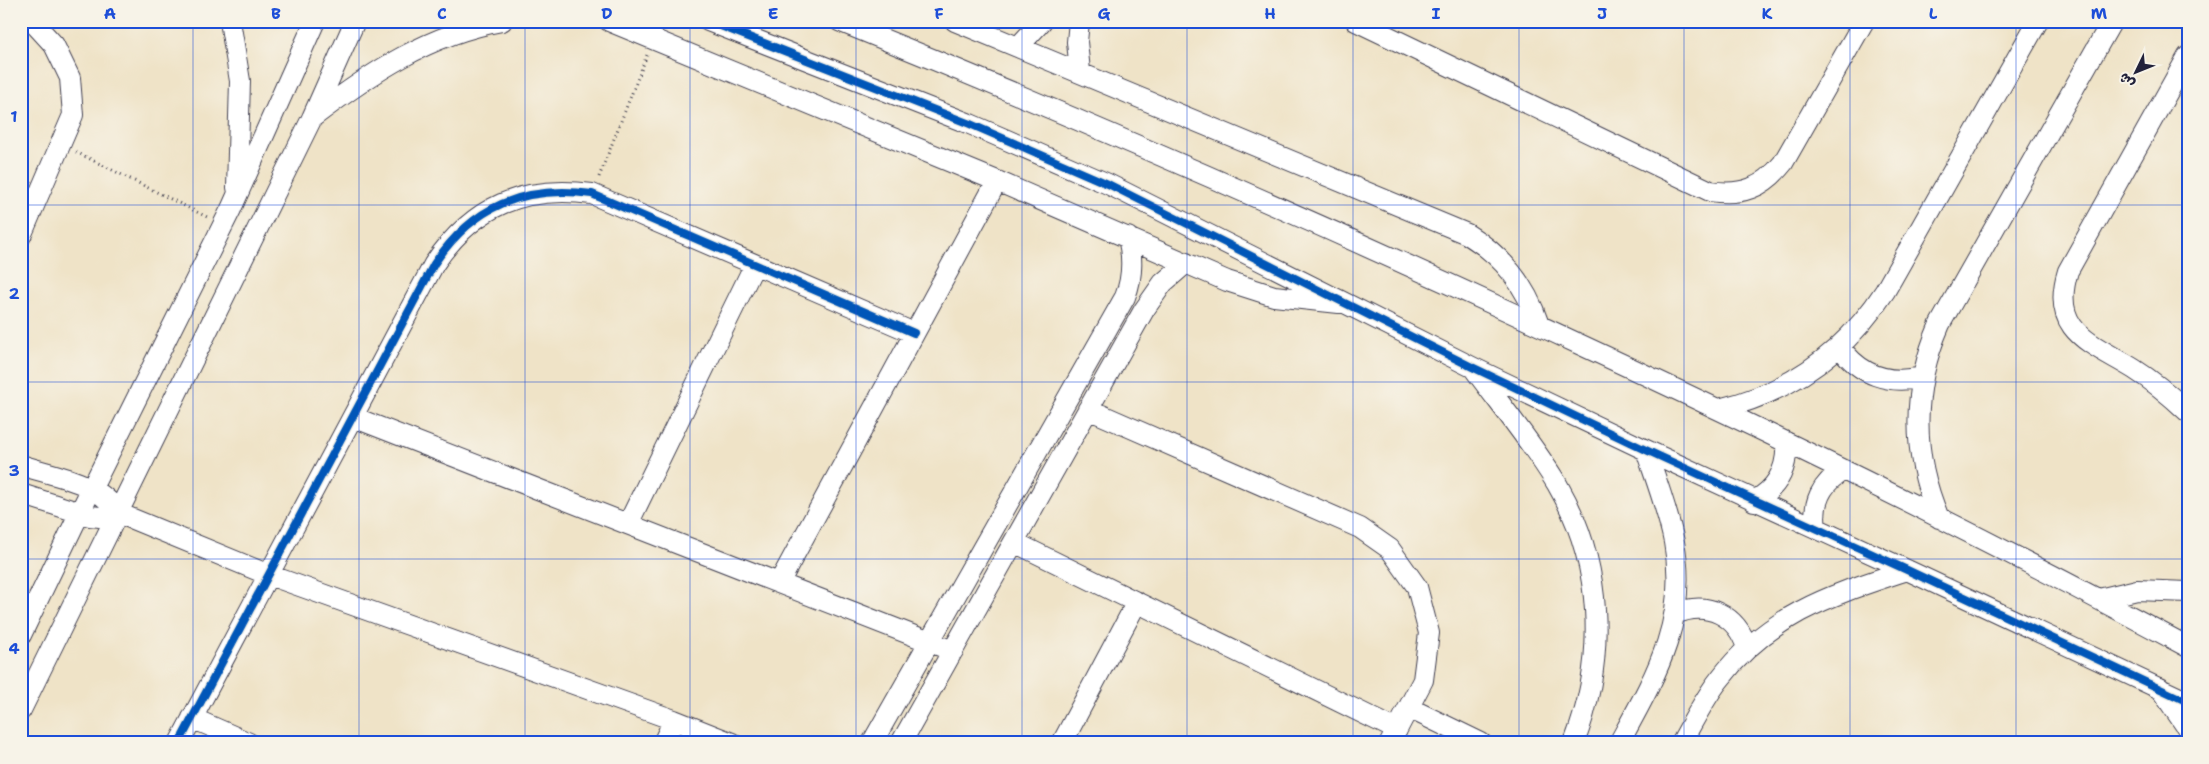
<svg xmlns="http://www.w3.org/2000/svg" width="2209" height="764" font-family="'Shantell Sans','Playpen Sans Arabic',sans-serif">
	<rect width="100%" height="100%" fill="#f7f3e8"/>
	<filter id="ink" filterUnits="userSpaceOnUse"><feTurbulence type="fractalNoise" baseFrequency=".02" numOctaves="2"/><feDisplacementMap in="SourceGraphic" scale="10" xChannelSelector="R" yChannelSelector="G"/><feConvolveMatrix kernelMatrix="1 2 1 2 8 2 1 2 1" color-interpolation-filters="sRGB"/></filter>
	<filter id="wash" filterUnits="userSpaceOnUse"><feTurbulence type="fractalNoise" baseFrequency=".0096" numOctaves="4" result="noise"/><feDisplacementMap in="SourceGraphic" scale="20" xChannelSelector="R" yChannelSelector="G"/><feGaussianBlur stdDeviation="1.12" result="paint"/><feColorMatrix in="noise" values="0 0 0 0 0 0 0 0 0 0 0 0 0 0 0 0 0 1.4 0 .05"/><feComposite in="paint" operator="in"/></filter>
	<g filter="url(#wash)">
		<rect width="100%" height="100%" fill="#efe3c7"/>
	</g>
	<g filter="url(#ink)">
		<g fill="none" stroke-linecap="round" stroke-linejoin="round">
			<defs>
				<path id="minor" d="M230 21 240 81 237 188
					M609 21 997 181 1227 281 1274 296 1339 303
					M708 21 970 124 1108 184 1472 367 1646 450 1907 570 2188 702
					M839 21C1089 122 1335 230 1579 344 1784 439 1988 539 2188 647
					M955 21 1467 234C1503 256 1526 285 1539 325
					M1079 21 1077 42 1080 71
					M1356 21 1710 191C1742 196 1763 188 1783 163L1864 21
					M1019 46 1042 21
					M2188 56 2068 271C2049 332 2092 343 2134 369 2153 381 2171 396 2188 412
					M313 117C371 73 429 34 502 21
					M21 236 73 115 70 78 54 45 32 21
					M1840 347C1860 375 1889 385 1922 377
					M1475 370C1502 407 1533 444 1557 484 1603 563 1607 658 1574 743
					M1088 409 1360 528 1390 549 1417 587 1429 633 1423 680 1390 743
					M1719 409C1791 392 1845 353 1885 291L2038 21
					M353 417 953 651
					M21 465C54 476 99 481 118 513
					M21 494 90 516 100 517 118 513 269 575 674 720 732 743
					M1754 501C1778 488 1788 468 1786 442
					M1939 518C1911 453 1912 388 1940 324L2112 21
					M628 524 754 266
					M1816 528C1812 503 1821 483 1844 470
					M1014 542 1397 730
					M779 583 997 181
					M2099 599 2137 590 2188 592
					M1675 614C1707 600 1737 615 1747 648
					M21 635 80 512 231 209 315 21
					M2160 688 2188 729
					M1409 708 1481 743
					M21 710 312 118 355 21
					M192 718 249 743
					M179 743 434 264C473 206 523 185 592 194L914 333
					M663 743 674 720
					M872 743 1125 297C1133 277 1133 258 1128 237
					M901 743 1144 310 1163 283 1186 263
					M1062 743 1137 602
					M1619 743C1655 677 1689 620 1674 542 1668 511 1656 480 1646 450
					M1681 743C1693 722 1704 699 1719 680 1769 614 1832 595 1907 570"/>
			</defs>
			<use href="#minor" stroke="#413f50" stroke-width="22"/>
			<path stroke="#413f50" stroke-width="3" stroke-dasharray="1 4" stroke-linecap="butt" d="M76 152 207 217
				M599 177 647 55"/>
			<use href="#minor" stroke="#fff" stroke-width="20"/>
			<defs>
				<path id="cycleway" d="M708 21 970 124 1108 184 1472 367 1646 450 1907 570 2188 702
					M179 743 434 264C473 206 523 185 592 194L914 333"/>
			</defs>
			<use href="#cycleway" stroke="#f7f3e8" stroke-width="11"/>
			<use href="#cycleway" stroke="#0057b8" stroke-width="8"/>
		</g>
	</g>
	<path fill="none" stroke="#1d4ed8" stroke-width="1" stroke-opacity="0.55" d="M193 21V743M359 21V743M525 21V743M690 21V743M856 21V743M1022 21V743M1187 21V743M1353 21V743M1519 21V743M1684 21V743M1850 21V743M2016 21V743M21 205H2188M21 382H2188M21 559H2188"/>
	<rect width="2209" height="764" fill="none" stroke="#f7f3e8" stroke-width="55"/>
	<g transform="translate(2136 72) rotate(227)" stroke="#f7f3e8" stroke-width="4" paint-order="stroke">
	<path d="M0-4L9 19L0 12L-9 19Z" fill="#22223b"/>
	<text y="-8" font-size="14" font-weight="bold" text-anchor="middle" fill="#22223b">ش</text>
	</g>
	<rect x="28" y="28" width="2154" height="708" fill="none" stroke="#1d4ed8" stroke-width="2"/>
	<g font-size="16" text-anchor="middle" font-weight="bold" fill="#1d4ed8">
		<text x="110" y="19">A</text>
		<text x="276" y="19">B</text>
		<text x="442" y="19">C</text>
		<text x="607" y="19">D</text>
		<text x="773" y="19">E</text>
		<text x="939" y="19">F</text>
		<text x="1104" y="19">G</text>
		<text x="1270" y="19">H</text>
		<text x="1436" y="19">I</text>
		<text x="1602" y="19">J</text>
		<text x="1767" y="19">K</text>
		<text x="1933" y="19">L</text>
		<text x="2099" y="19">M</text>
		<text x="14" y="122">1</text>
		<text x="14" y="299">2</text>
		<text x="14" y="476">3</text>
		<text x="14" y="654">4</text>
	</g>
</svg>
